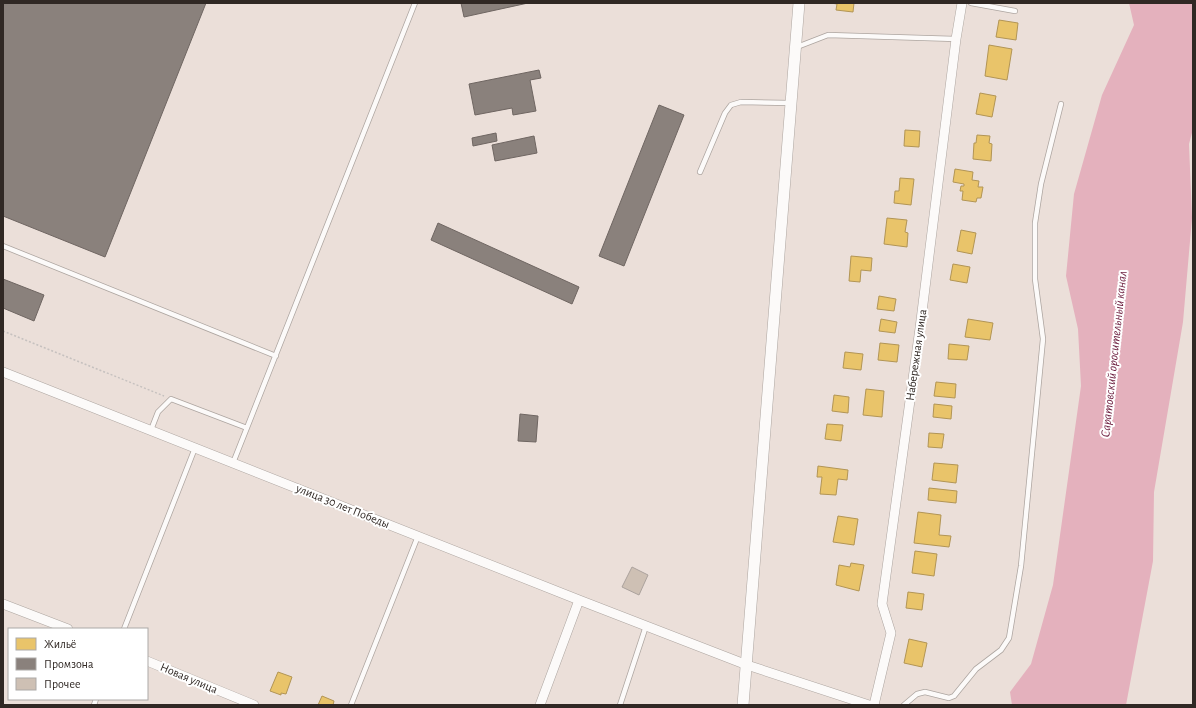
<svg xmlns="http://www.w3.org/2000/svg" width="1196" height="708" font-family="'Alegreya Sans',sans-serif">
	<rect width="100%" height="100%" fill="#ebdfd9"/>
	<path fill="#e4b1bd" d="M1129 3H1193V129L1189 144 1192 218 1183 322 1154 492 1153 561 1126 705H1012L1010 692 1031 664 1053 585 1081 386 1078 329 1066 276 1074 194 1102 95 1134 25Z"/>
	<path fill="#e9c46a" stroke="#b29555" d="M831 3H854L853 12 836 10 837 4Z
		M999 20 1018 23 1016 40 996 37Z
		M989 45 1012 49 1007 80 985 76Z
		M980 93 996 96 992 117 976 114Z
		M905 130 920 131 919 147 904 146Z
		M977 135 990 136 989 143 992 144 991 161 973 159 974 143H976Z
		M955 169 973 172 972 180 979 181 978 187H983L981 198H977L976 202 962 200 963 191H960L961 186H964V184L953 182Z
		M900 178 914 179 911 205 894 203 895 191H899Z
		M887 218 907 220 905 232 908 233 907 247 884 244Z
		M961 230 976 233 972 254 957 251Z
		M851 256 872 258 871 271 861 270 860 282 849 281Z
		M953 264 970 267 967 283 950 280Z
		M879 296 896 299 894 311 877 309Z
		M881 319 897 322 895 333 879 331Z
		M968 319 993 323 990 340 965 337Z
		M880 343 899 345 897 362 878 360Z
		M949 344 969 346 967 360 948 359Z
		M845 352 863 354 861 370 843 368Z
		M936 382 956 384 955 398 934 396Z
		M866 389 884 391 882 417 863 415Z
		M834 395 849 397 848 413 832 411Z
		M934 404 952 406 951 419 933 417Z
		M827 424 843 425 841 441 825 439Z
		M929 433 944 434 942 448 928 447Z
		M934 463 958 465 956 483 932 480Z
		M818 466 848 470 847 480 838 479 836 495 820 494 822 477H817Z
		M929 488 957 491 956 503 928 500Z
		M918 512 941 515 939 535 951 536 949 547 914 543Z
		M838 516 858 519 854 545 833 542Z
		M915 551 937 554 934 576 912 573Z
		M851 563 864 565 859 591 836 585 839 565 850 567Z
		M908 592 924 594 922 610 906 608Z
		M909 639 927 643 922 667 904 663Z
		M278 672 292 677 286 694 281 693V695L270 691Z
		M322 696 334 701 333 705H318Z"/>
	<path fill="#8a817c" stroke="#6f6662" d="M3 3H206L105 257 3 216Z
		M461 3H528L464 17Z
		M539 70 541 78 530 80 536 111 513 115 512 108 475 115 469 84Z
		M659 105 684 115 624 266 599 256Z
		M496 133 497 141 473 146 472 138Z
		M534 136 537 153 495 161 492 145Z
		M438 223 579 287 572 304 431 240Z
		M3 279 44 295 34 321 3 308Z
		M520 414 538 416 536 442 518 441Z"/>
	<path fill="#cec0b4" stroke="#aba29d" d="M632 567 648 575 639 595 622 587Z"/>
	<g fill="none" stroke-linecap="round" stroke-linejoin="round">
		<defs>
			<path id="service" d="M971 3 1015 11
				M797 47 828 35 956 39
				M700 172 725 113 731 105 741 102 791 103
				M3 246 276 356
				M151 430 158 412 171 399 247 428
				M233 463 415 3
				M124 629 195 448
				M94 705 96 699
				M351 705 418 536
				M620 705 646 626
				M904 705 917 694 925 692 949 698 954 696 976 669 1001 650 1009 638 1021 566 1043 339 1035 279V223L1041 184 1061 104"/>
			<path id="minor" d="M3 372 579 600 540 705
				M579 600 747 665 869 705
				M3 604 68 629
				M147 661 254 705
				M874 705 891 633 882 604 920 328 956 39 962 3"/>
			<path id="tertiary" d="M743 705 799 3"/>
		</defs>
		<use href="#service" stroke="#ada5a0" stroke-width="6"/>
		<use href="#minor" stroke="#ada5a0" stroke-width="10"/>
		<use href="#tertiary" stroke="#ada5a0" stroke-width="12"/>
		<path stroke="#c6c1bf" stroke-width="1.5" stroke-dasharray="2 2" stroke-linecap="butt" d="M3 331 164 396"/>
		<use href="#service" stroke="#fcfaf9" stroke-width="4.5"/>
		<use href="#minor" stroke="#fcfaf9" stroke-width="9"/>
		<use href="#tertiary" stroke="#fcfaf9" stroke-width="11"/>
	</g>
	<g text-anchor="middle" stroke-width="4" stroke-linejoin="round" paint-order="stroke">
		<g font-size="12" fill="#302824" stroke="#fff">
			<text transform="translate(916 355) rotate(-82)" y="4">Набережная улица</text>
			<text transform="translate(343 506) rotate(22)" y="4">улица 30 лет Победы</text>
			<text transform="translate(189 678) rotate(23)" y="4">Новая улица</text>
		</g>
		<g font-size="13" font-style="italic" fill="#6b1c3d" stroke="#fff">
			<text transform="translate(1113 354) rotate(-84)" y="5">Саратовский оросительный канал</text>
		</g>
	</g>
	<rect width="1196" height="708" fill="none" stroke="#302824" stroke-width="8"/>
	<rect x="8" y="628" width="140" height="72" fill="#ffffff" stroke="#aca9a7"/>
	<rect x="16" y="638" width="20" height="12" fill="#e9c46a" stroke="#aca9a7"/>
	<text x="44" y="648" font-size="12" fill="#302824">Жильё</text>
	<rect x="16" y="658" width="20" height="12" fill="#8a817c" stroke="#aca9a7"/>
	<text x="44" y="668" font-size="12" fill="#302824">Промзона</text>
	<rect x="16" y="678" width="20" height="12" fill="#cec0b4" stroke="#aca9a7"/>
	<text x="44" y="688" font-size="12" fill="#302824">Прочее</text>
</svg>
